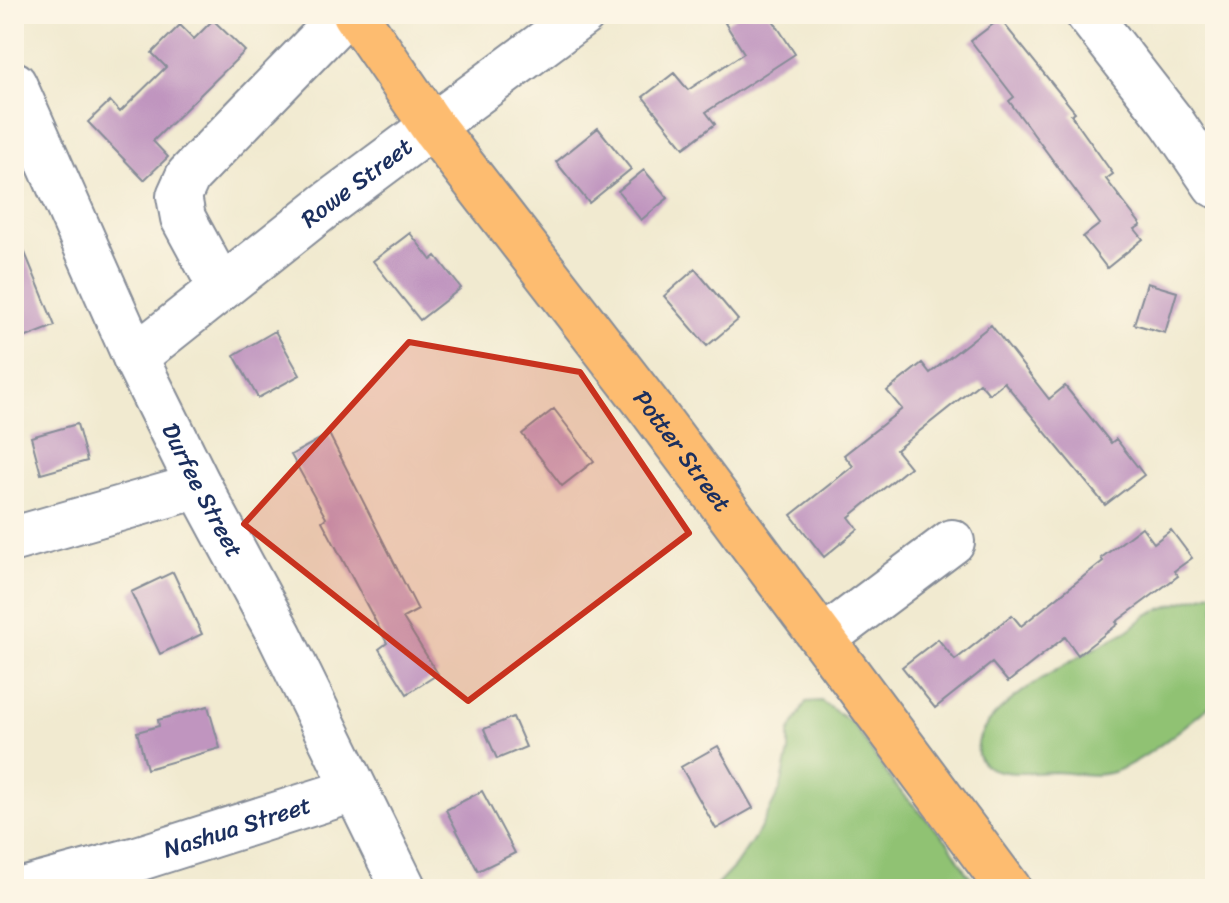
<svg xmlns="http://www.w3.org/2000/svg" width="1229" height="903" font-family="Sriracha,sans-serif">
	<rect width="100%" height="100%" fill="#fcf5e5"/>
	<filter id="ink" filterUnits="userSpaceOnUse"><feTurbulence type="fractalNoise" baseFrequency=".0125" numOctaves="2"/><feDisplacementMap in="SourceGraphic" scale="16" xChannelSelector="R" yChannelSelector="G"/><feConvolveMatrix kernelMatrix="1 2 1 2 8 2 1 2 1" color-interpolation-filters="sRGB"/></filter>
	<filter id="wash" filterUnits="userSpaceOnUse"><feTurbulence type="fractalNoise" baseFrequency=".006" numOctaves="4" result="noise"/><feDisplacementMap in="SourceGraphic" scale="32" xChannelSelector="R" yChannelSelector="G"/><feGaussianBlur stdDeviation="1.8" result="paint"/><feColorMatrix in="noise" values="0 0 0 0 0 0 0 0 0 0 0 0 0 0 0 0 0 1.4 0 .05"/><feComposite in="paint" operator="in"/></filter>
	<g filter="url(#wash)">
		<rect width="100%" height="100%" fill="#f1ead0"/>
		<path fill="#90c273" stroke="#567868" stroke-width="2" d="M1215 592V702C1185 725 1155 753 1121 769 1100 779 1076 773 1055 772 1036 772 983 780 978 754 968 708 1093 650 1127 631 1136 626 1142 617 1151 613 1171 604 1194 599 1215 592Z
			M821 701 853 724 894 784 948 842 966 872 983 889H713L734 867 759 831 780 790 789 752V733L806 702Z"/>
		<g id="blocks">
			<path fill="#c095bf" d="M739 14H769L795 54 706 112 715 124 684 148 643 97 674 73 688 90 744 53 725 23Z
				M1000 19 1075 112 1071 115 1113 174 1106 179 1141 225 1135 229 1143 239 1107 268 1083 237 1100 224 1009 101 1014 97 971 41Z
				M213 20 245 51 153 141 168 157 144 180 88 122 110 101 120 112 166 67 152 53 180 25 194 39Z
				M598 128 631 169 589 203 556 162Z
				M644 170 668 198 641 220 618 191Z
				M14 226 55 326 19 340 14 326Z
				M410 233 431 260 436 256 461 288 420 320 373 261Z
				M695 269 738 320 707 346 664 296Z
				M1147 283 1177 292 1165 333 1134 324Z
				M991 325 1049 399 1065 386 1111 443 1116 439 1144 475 1105 505 1004 382 989 394 980 383 896 450 910 467 849 517 858 529 824 557 791 515 853 466 844 455 902 409 887 391 922 363 930 373Z
				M275 331 300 375 258 398 234 355Z
				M554 409 594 461 562 486 522 434Z
				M77 424 87 461 41 474 31 437Z
				M329 434 418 610 403 618 438 674 407 694 379 649 387 643 322 521 326 518 291 455Z
				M1142 527 1154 543 1171 530 1192 558 1174 571 1178 576 1116 622 1118 624 1078 655 1065 637 1008 682 992 663 935 708 902 667 938 639 955 660 1012 615 1021 626 1103 561 1101 558Z
				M173 572 202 634 160 654 131 592Z
				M208 706 220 748 147 769 137 732 159 726 158 720Z
				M513 717 526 747 497 759 484 729Z
				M718 746 753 808 716 829 681 767Z
				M482 791 515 853 478 871 446 810Z"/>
		</g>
	</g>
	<g filter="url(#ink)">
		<use href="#blocks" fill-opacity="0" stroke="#868c97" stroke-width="2"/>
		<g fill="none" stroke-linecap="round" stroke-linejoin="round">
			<defs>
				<g id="minor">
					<path d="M1088 14 1172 122 1215 185"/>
					<path id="s1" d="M14 84 135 357 199 486 280 636 404 889"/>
					<path d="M221 288 183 218 179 196 188 176 345 14"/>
					<path id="s2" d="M135 357 325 206 583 14"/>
					<path d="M14 539 199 486"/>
					<path d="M823 639 952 542"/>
					<path id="s3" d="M26 889 137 859 354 790"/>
				</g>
				<g id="major">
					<path id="s4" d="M355 14 432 126 651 409 1009 889"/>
				</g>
			</defs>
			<use href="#minor" stroke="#868c97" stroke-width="48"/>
			<use href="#major" stroke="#868c97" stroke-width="48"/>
			<use href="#minor" stroke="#fff" stroke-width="44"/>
			<use href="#major" stroke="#fdbc70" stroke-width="44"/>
		</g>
	</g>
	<path fill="#c8321e" fill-opacity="0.2" stroke="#c8321e" stroke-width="6" stroke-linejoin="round" d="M409 342 580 372 689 533 468 701 244 524Z"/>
	<g text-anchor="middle" stroke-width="6" stroke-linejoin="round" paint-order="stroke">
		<g font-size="24" fill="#1b2f5e" stroke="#fcf5e5">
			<text dy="8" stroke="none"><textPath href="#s2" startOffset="282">Rowe Street</textPath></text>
			<text dy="8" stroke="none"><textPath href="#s4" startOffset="546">Potter Street</textPath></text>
			<text dy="8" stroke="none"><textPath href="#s1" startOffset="448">Durfee Street</textPath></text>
			<text dy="8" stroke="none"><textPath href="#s3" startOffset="220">Nashua Street</textPath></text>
		</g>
	</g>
	<rect width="1229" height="903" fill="none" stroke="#fcf5e5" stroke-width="48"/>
</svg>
